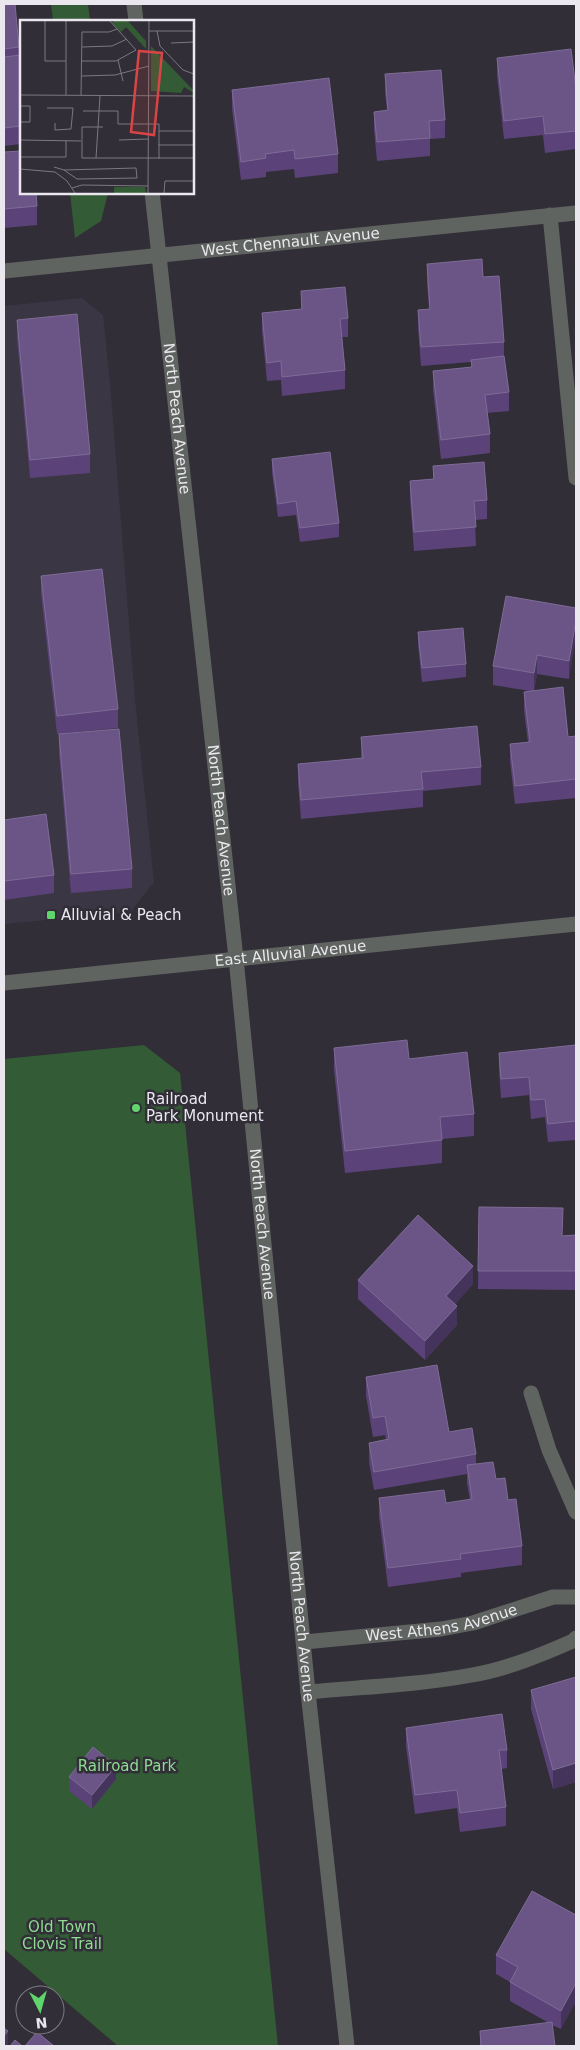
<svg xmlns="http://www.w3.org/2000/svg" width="580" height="2050" font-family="'DejaVu Sans',sans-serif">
	<rect width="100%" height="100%" fill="#312e37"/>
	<path fill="#3b3644" d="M82 298 103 315 110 383 135 700 154 882 130 912 4 924V306Z"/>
	<path fill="#335b35" d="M51 4H88L90 21H53Z
		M70 193H108L101 221 75 238Z
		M144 1045 180 1073 278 2046H118L4 1949V1059Z"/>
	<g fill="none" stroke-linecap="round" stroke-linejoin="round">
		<g stroke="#606460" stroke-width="15">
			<path d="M134 4 136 21"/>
			<path id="s1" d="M152 192 236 958 308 1692 347 2046"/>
			<path d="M550 215 576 478"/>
			<path id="s2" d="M4 271 576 213"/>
			<path id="s3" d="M4 983 576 924"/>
			<path d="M531 1393 549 1450 576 1512"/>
			<path id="s4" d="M304 1642 441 1629 473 1623 553 1597H576"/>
			<path d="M308 1692C363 1687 418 1685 472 1675 507 1669 541 1655 573 1641L576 1638"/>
		</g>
	</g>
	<path fill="#5b437a" d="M4 4 19 47V55H21V144L4 146Z
		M497 58 576 89V149L545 153 543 135 504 139 497 76Z
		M385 74 445 120V138L430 139V156L377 161 374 130V112L387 110 385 93Z
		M232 90 338 154V173L295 178 294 169 266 172V177L241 180 232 109Z
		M4 152 37 206V225L4 228Z
		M427 264 483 277 504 342V356L509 392V411L487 413 490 434V453L441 459 433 390V371L471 367V362L421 366 418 328V310L429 309 427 282Z
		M301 291 348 318V337H342L345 370V389L282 396 281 380 267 381 262 332V313L301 309Z
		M17 320 90 454V473L30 478 17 338Z
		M272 459 339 523V537L300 542 296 515 278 517 272 473Z
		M433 466 487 500V519L475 520 476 546 414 551 410 499V481L433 479Z
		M41 576 118 709V728L66 733 132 869V888L71 893 59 753V734H57L41 594Z
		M576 608 569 679 537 674 534 691 568 737 576 736V798L515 804 510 762V744L528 742 524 711V692L530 691 493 685V666Z
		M418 632 466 664V677L422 682 418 645Z
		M361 737 481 767V785L423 791V807L301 819 298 783V764L361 758Z
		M4 820 54 875V893L4 900Z
		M576 1045V1140L548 1142 545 1117 531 1119 529 1095 501 1098 499 1071V1053Z
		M334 1048 409 1059 474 1114V1136L442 1139V1163L345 1173 334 1070Z
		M479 1207 563 1236 576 1235V1290L478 1289Z
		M358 1280 473 1284 455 1304 457 1325 425 1360 358 1299Z
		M366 1377 449 1432 476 1454V1464L496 1479 508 1500 522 1546V1565L461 1573V1577L388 1587 379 1517V1498L446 1503 470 1500 467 1483V1474L374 1490 369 1462V1443L386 1440 385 1435 373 1437 366 1396Z
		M576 1677V1782L553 1789 531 1709V1690Z
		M406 1728 507 1750V1768L501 1769 506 1807V1826L460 1832 457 1808 415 1814 406 1746Z
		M69 1777 116 1779 92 1809 69 1791Z
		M576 1915 561 2029 552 2025 555 2046H480V2031L549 2023 510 2001V1982L496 1974V1955Z"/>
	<path fill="#44335a" d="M576 620V638L569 679V661Z
		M537 655V674L534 692V673Z
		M473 1266V1284L446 1315V1296Z
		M457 1306V1325L425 1360V1341Z
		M576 1763V1782L553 1789V1770Z
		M116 1766V1779L92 1809V1795Z
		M576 1983V2002L561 2029V2011Z
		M8 2031V2044L6 2046H4V2036Z"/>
	<path fill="#6a5586" stroke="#7e6c96" d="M4 4H15L19 47 4 49Z
		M571 49 576 89V131L545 134 543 116 504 121 497 58Z
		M21 55V126L4 128V57Z
		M441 70 445 120 429 121 430 138 377 142 374 112 388 110 385 74Z
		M329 78 338 154 295 159 294 150 265 154 266 158 241 162 232 90Z
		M21 151V192H36L37 206 4 209V152Z
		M482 259 483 277 499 276 504 342 421 347 418 310 430 309 427 264Z
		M345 287 348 318 340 319 345 370 282 377 281 361 267 363 262 313 302 309 301 291Z
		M77 314 90 454 30 460 17 320Z
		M504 356 509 392 485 395 490 434 441 440 433 371 472 367 471 360Z
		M330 452 339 523 300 528 296 501 278 504 272 459Z
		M484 462 487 500 474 501 476 527 414 532 410 481 434 479 433 466Z
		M102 569 118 709 57 716 41 576Z
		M506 596 576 608V620L569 661 537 655 534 673 493 666Z
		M463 628 466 664 422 668 418 632Z
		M563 687 568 737 576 736V779L515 786 510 744 530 742 524 692Z
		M477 726 481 767 421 772 423 789 301 800 298 764 363 758 361 737Z
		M119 729 132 869 71 874 59 734Z
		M46 814 54 875 4 881V820Z
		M407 1040 409 1059 467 1052 474 1114 440 1117 442 1140 345 1151 334 1048Z
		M576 1045V1121L548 1124 545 1099 531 1100 529 1077 501 1079 499 1053Z
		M479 1207 563 1208 562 1236 576 1235V1271H478Z
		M418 1215 473 1266 446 1296 457 1306 425 1341 358 1280Z
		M437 1365 449 1432 472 1428 476 1454 374 1472 369 1443 389 1439 385 1416 373 1418 366 1377Z
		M493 1462 496 1479 505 1478 508 1500 516 1499 522 1546 460 1554 461 1559 388 1568 379 1498 444 1490 446 1503 472 1499 467 1465Z
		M576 1677V1763L553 1770 531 1690Z
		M502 1714 507 1750H499L506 1807 460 1813 457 1790 415 1795 406 1728Z
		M93 1747 116 1766 92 1795 69 1777Z
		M532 1891 576 1915V1983L561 2011 510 1982 518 1967 496 1955Z
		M552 2022 555 2046H481L480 2031Z
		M4 2028 8 2031 4 2036Z
		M37 2032 54 2046H25Z
		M15 2040 22 2046H10Z"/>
	<g fill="#5fd56b" stroke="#312e37" stroke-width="2">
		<rect x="46" y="910" width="10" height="10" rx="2.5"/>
		<circle cx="136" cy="1108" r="5"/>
	</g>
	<g text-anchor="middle" stroke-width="5" stroke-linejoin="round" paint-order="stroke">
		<g font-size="15" fill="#eae8ee" stroke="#312e37">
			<text dy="5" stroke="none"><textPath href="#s2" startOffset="288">West Chennault Avenue</textPath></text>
			<text dy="5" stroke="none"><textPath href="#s1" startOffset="228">North Peach Avenue</textPath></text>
			<text dy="5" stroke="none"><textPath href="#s1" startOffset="632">North Peach Avenue</textPath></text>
			<text dy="5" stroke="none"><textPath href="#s3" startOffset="288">East Alluvial Avenue</textPath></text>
			<text dy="5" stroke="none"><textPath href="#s1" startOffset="1038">North Peach Avenue</textPath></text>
			<text dy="5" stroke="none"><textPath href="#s4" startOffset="139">West Athens Avenue</textPath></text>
			<text dy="5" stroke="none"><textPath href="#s1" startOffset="1442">North Peach Avenue</textPath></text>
		</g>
		<g font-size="15" fill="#eae8ee" stroke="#312e37" text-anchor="start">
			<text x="61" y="920">Alluvial &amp; Peach</text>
			<text x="146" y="1104">Railroad<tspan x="146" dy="17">Park Monument</tspan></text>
		</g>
		<g font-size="15" fill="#8edb92" stroke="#312e37">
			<text x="127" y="1771">Railroad Park</text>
			<text x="62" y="1932">Old Town<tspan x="62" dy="17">Clovis Trail</tspan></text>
		</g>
	</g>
	<g transform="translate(20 20)">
		<rect width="174" height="174" fill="#312e37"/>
		<path d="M95 0H107L126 21V29L106 7 101 12 92 3ZM131 26 174 71V73L164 67 161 73 131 71ZM94 167H125L126 173H94Z" fill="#335b35"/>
		<path fill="none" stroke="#7b7880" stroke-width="1" d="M25 0V41H46M46 0V75M129 11H174M137 11 140 26 163 50 174 54M151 23 174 22M62 27 92 26 107 19M98 40 103 61M62 41H96L116 30 89 0M62 56 95 55 129 46M0 75 174 76M61 75 62 12H89L97 9M0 86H10V102H0M27 88H53L51 109 35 110V103M63 91H98V104H139V139M83 107H62V138H174M139 111H174M0 120 61 121M99 120 128 119M138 125H174M0 137H46V120M76 138 80 76M34 147 44 150 116 148 117 158 57 159 44 150M0 149 35 152 47 161 55 173M52 168 62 165 128 166M128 173 129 0M144 173 145 161H174"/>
		<path fill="#d94546" fill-opacity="0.15" stroke="#d94546" stroke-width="2.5" d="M119 31 142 33 134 115 111 112Z"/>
		<rect width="174" height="174" fill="none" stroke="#eae8ee" stroke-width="2.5"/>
	</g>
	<rect width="580" height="2050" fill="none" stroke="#eae8ee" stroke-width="10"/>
	<g transform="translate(40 2010) rotate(174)"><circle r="24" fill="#312e37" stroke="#7b7880"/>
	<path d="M0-4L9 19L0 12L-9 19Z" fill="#5fd56b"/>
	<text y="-8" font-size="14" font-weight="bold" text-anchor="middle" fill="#eae8ee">N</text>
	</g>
</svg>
